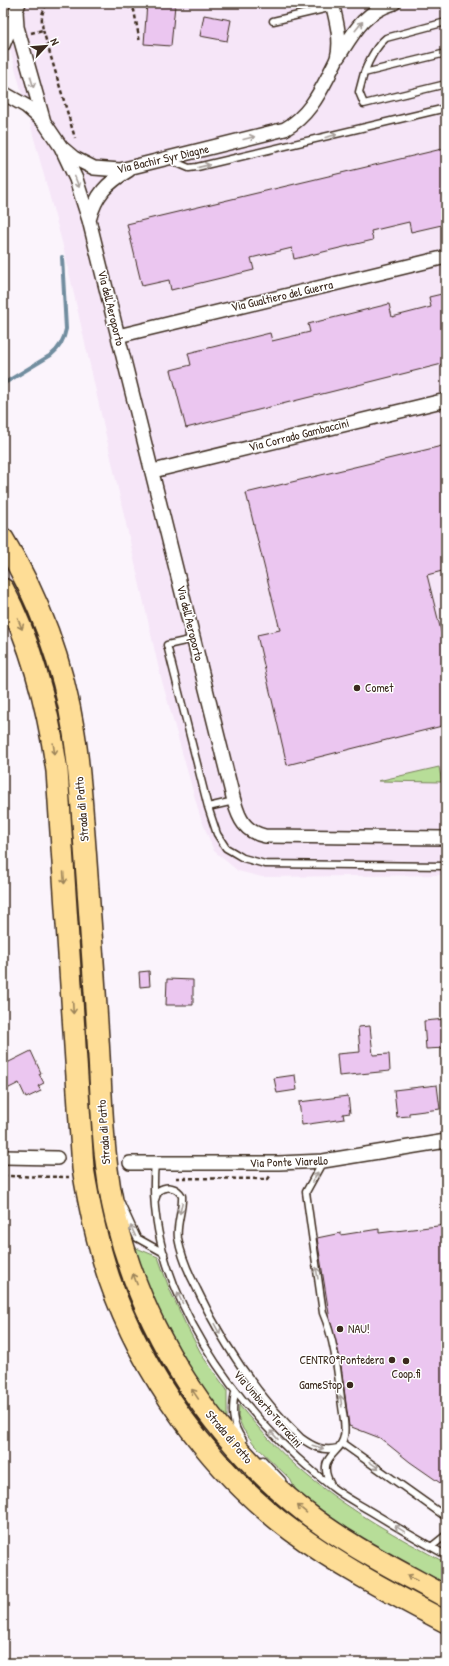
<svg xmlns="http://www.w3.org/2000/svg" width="449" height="1666" font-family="'Patrick Hand',sans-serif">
	<rect width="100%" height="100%" fill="#fbf4fc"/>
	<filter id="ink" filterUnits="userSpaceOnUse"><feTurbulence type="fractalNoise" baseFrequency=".025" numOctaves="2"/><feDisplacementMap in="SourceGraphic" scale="8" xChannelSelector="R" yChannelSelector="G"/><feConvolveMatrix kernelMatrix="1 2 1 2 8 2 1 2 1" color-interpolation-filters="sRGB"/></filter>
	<g filter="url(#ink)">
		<path fill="#f6e6f8" d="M3 3H446V875L262 877 238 871 214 851 200 816 160 674 63 246 3 23Z"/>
		<path fill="#b7dd98" stroke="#79845b" d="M439 767 442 782 378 781Z
			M134 1247 158 1257 169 1288 185 1323 203 1357 227 1390V1420L210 1399 173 1343 154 1301Z
			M239 1405C260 1430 283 1456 309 1477 350 1511 399 1538 446 1563V1584L360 1538 297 1492 290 1479 254 1444 243 1429 238 1417Z"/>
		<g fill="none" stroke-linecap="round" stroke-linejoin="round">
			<path stroke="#718d9f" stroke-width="4" d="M3 384 51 355C60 348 64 340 66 329L62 257"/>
		</g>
		<path fill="#ebc6f0" stroke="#3b2a1e" d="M147 3 175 5 171 46 144 44Z
			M204 15 231 20 227 41 200 36Z
			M446 148V224L411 232 409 222 371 231 373 240 294 259 292 248 251 258 254 270 171 290 169 280 142 286 127 224Z
			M446 293V363L186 428 171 370 191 365 188 353 270 333 272 341 310 332 308 324 389 304 392 317 431 307 429 297Z
			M446 445V570L427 575 446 651V725L287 765 257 635 280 630 246 493Z
			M149 971 150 986 140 987 139 972Z
			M167 979 193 980V1005H166Z
			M446 1019V1048L426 1049 424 1021Z
			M370 1026 373 1055 389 1054 390 1071 339 1076 337 1054 360 1052 358 1027Z
			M31 1051 41 1073 39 1074 44 1083 38 1086 41 1091 26 1098 19 1083 3 1091V1065Z
			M295 1075 297 1090 277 1093 274 1078Z
			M437 1085 440 1109 409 1113V1116L397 1117 394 1090Z
			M348 1096 350 1113 343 1114 344 1119 302 1125 299 1102Z
			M446 1225V1487L410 1462 380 1438 349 1426 340 1358 330 1320 317 1238 341 1233V1235L379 1229V1233Z"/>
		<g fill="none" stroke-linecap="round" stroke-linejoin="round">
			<defs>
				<path id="lane" d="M273 21 333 7
					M446 22 386 38C375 47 369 60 364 73L446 53
					M364 73 359 92 364 104 446 84
					M170 160 189 168 197 167 446 108
					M194 639 167 645 208 807 217 834 226 848 233 852 243 858 265 864 446 866
					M208 807 234 801
					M323 1161 306 1192 323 1313C335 1341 338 1375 342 1406 343 1415 346 1427 344 1436 341 1456 315 1455 331 1485
					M155 1163C143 1286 238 1415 332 1487 343 1496 357 1503 370 1511 395 1526 420 1541 446 1555
					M155 1200 158 1191C167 1185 177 1187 182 1196 183 1210 176 1224 178 1238 181 1255 189 1274 197 1289 223 1345 257 1395 301 1438 312 1446 323 1452 338 1448
					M121 1203 137 1238 164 1253
					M235 1392C232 1409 231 1425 243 1440
					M342 1443 446 1517
					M263 1460 282 1480
					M431 1547 446 1535"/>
				<path id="street" d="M19 3 16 11 17 27 44 122 61 147 74 158 94 168 120 170 285 129C307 117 318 96 329 75 331 69 335 64 337 58 342 41 336 19 332 3
					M3 45 15 17
					M338 57C354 32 364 12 394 3
					M3 93 26 106 44 122
					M61 147 76 179 89 220 234 801C239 819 245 832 265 836L446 838
					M89 220C96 194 107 183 129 170
					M118 336 446 257
					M153 471 446 400
					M3 1157 57 1158
					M130 1163H279L323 1161 446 1141"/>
				<path id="primary" d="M3 539C39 598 63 664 74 733 80 771 82 810 85 848 90 917 95 986 99 1056 102 1110 103 1166 116 1219 144 1335 212 1438 305 1512 348 1546 398 1570 446 1597
					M3 589C33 646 48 708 57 771L83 1168C89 1205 97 1242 109 1278 142 1374 209 1469 291 1530 339 1566 393 1594 446 1622"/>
			</defs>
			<use href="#lane" stroke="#3b2a1e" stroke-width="9"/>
			<use href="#street" stroke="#3b2a1e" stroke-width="16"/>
			<use href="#primary" stroke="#3b2a1e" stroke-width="24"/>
			<path stroke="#3b2a1e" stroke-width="2.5" stroke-dasharray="4 3" stroke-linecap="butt" d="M113 3 125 5 134 10 140 43
				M43 30 75 138
				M31 33 43 30C41 20 41 11 48 3
				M3 1176 69 1177
				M176 1178 268 1179 271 1175"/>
			<use href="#lane" stroke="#fff" stroke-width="6"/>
			<use href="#street" stroke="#fff" stroke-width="13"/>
			<use href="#primary" stroke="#fedd96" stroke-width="21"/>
		</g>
		<defs><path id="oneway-shaft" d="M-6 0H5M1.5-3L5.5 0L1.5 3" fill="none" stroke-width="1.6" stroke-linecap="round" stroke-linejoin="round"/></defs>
		<g stroke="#a79f9a">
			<use href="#oneway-shaft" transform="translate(359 26) rotate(-51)"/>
			<use href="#oneway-shaft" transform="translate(32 82) rotate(74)"/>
			<use href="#oneway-shaft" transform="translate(331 136) rotate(-14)"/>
			<use href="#oneway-shaft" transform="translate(249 138) rotate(-14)"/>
			<use href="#oneway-shaft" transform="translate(204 166) rotate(-13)"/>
			<use href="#oneway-shaft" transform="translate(77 182) rotate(68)"/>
			<use href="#oneway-shaft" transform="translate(315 1177) rotate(-59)"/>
			<use href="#oneway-shaft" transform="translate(181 1208) rotate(102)"/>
			<use href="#oneway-shaft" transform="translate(133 1231) rotate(-115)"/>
			<use href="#oneway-shaft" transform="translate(317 1273) rotate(-99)"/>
			<use href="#oneway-shaft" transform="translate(180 1298) rotate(-115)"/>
			<use href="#oneway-shaft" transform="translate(217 1329) rotate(62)"/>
			<use href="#oneway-shaft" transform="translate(341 1401) rotate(-98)"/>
			<use href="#oneway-shaft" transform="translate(274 1435) rotate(-133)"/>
			<use href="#oneway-shaft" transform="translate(318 1447) rotate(16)"/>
			<use href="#oneway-shaft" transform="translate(374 1465) rotate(35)"/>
			<use href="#oneway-shaft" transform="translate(400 1529) rotate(-149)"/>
		</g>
		<g stroke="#9c845a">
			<use href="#oneway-shaft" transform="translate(20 624) rotate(68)"/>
			<use href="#oneway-shaft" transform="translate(54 749) rotate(82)"/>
			<use href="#oneway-shaft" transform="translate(64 878) rotate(86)"/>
			<use href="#oneway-shaft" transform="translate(73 1008) rotate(87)"/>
			<use href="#oneway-shaft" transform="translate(135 1279) rotate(-111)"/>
			<use href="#oneway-shaft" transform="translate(195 1394) rotate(-124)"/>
			<use href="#oneway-shaft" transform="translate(302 1509) rotate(-140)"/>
			<use href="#oneway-shaft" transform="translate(412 1578) rotate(-151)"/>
		</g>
	</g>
	<g fill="#3b2a1e" stroke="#fff" stroke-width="1.5">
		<circle cx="357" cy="688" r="4"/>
		<circle cx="340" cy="1329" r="4"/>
		<circle cx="392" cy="1360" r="4"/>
		<circle cx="406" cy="1361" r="4"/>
		<circle cx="350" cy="1385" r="4"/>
	</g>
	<g text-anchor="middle" stroke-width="3" stroke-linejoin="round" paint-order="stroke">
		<g font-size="12" fill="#3b2a1e" stroke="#fff">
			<text transform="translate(163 159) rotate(-13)" y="4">Via Bachir Syr Diagne</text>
			<text transform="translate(282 296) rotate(-13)" y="4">Via Gualtiero del Guerra</text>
			<text transform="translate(111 308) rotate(76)" y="4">Via dell'Aeroporto</text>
			<text transform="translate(299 435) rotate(-14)" y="4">Via Corrado Gambaccini</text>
			<text transform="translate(190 623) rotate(76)" y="4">Via dell'Aeroporto</text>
			<text transform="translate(82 809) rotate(-95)" y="4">Strada di Patto</text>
			<text transform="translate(104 1132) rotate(-94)" y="4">Strada di Patto</text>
			<text transform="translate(289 1162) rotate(-2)" y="4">Via Ponte Viarello</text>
			<text transform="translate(268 1409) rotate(49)" y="4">Via Umberto Terracini</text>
			<text transform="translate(229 1437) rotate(50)" y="4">Strada di Patto</text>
		</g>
		<g font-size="12" fill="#3b2a1e" stroke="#fff" text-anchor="start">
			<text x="365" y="692">Comet</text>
			<text x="348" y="1333">NAU!</text>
			<text x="384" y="1364" text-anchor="end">CENTRO*Pontedera</text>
			<text x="406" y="1378" text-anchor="middle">Coop.fi</text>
			<text x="342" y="1389" text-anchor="end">GameStop</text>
		</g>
	</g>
	<rect width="449" height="1666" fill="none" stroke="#fff" stroke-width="16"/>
	<rect x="8" y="8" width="433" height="1650" fill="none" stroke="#3b2a1e" stroke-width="1.5" filter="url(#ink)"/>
	<g transform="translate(46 46) rotate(64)" stroke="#ffffff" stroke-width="3" paint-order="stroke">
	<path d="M0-3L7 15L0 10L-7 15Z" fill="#3b2a1e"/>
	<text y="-6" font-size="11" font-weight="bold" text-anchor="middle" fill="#3b2a1e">N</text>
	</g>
</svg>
